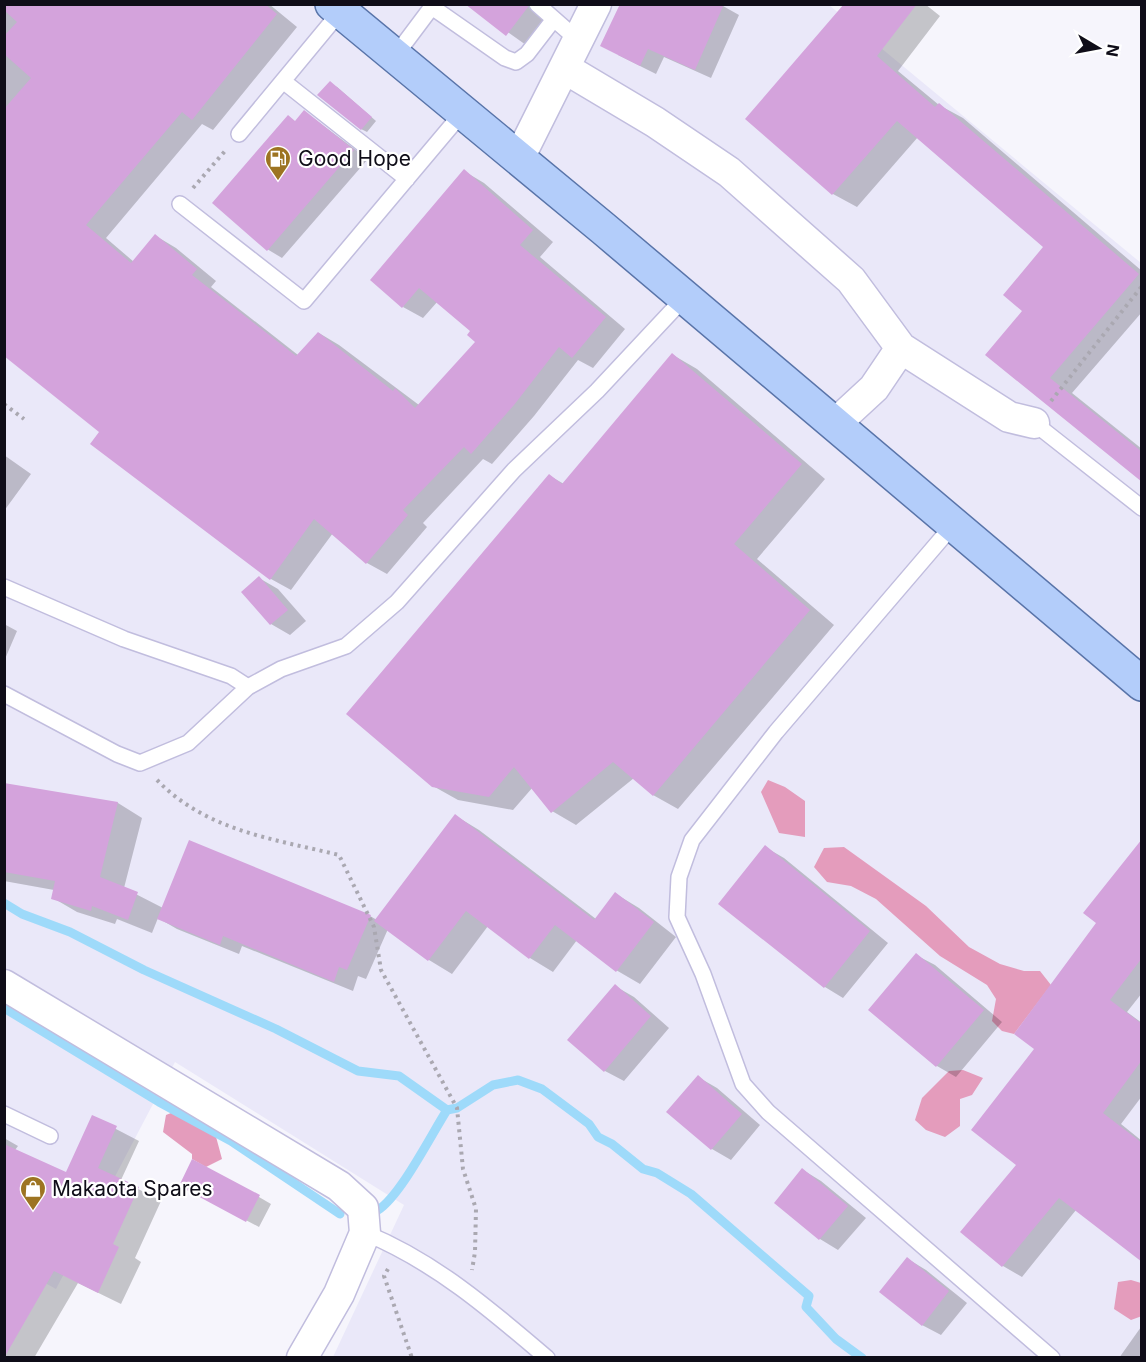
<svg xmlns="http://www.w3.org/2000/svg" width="1146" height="1362" font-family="Inter,sans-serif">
	<rect width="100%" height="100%" fill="#f6f5fc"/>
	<path fill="#eae8f9" d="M4 5H829L1141 263V1357H333L404 1205 175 1062 56 1289 5 1261Z"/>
	<path fill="#e49cbc" d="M768 780 785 787 805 801V837L779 833 761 792Z
		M844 847 926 906 969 947 1000 964 1024 971H1040L1051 985 1014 1034 1002 1031 992 1021 996 999 987 985 940 956 876 899 851 886 827 882 814 867 824 848Z
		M963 1070 983 1078 972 1095 960 1099V1126L945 1137 926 1130 915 1120 922 1098 949 1071Z
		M176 1111 215 1133 222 1159 206 1167 192 1159V1154L163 1132 166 1115Z
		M1131 1280 1141 1283 1142 1316 1131 1320 1114 1309 1118 1282Z"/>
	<path fill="#0003" d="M4 4H269L297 27 213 130 202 124 106 238 134 262 156 236 176 248 216 281 211 287 298 355 319 333 339 345 419 405 477 342 472 331 438 301 423 318 403 307 464 171 484 183 553 242 540 257 625 329 593 368 578 360 534 416 492 464 483 459 423 523 427 527 387 574 367 563 333 533 291 590 271 579 101 432 4 354Z
		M468 4H549L546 19 526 45Z
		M858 4H925L940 16 898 71 939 105 963 118 1142 271V312L1072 393 1142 449V480L987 354 1024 311 1045 247 918 137 857 207 833 194 747 119Z
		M723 6 739 15 711 78 664 57 656 74 618 55Z
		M336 86 376 121 367 132 361 129Z
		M305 112 368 159 282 258 267 249 288 117 296 122Z
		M673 355 697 369 825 479 757 559 834 625 678 809 653 795 634 778 576 825 552 811 533 787 513 810 458 800 433 786 550 476 564 484Z
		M4 455 31 474 4 511Z
		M259 578 278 589 306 621 290 635 271 624Z
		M4 624 17 631 5 659H4Z
		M4 784 118 803 142 818 124 888 163 908 370 916 377 920 456 816 479 830 596 919 616 894 639 908 676 937 640 984 616 970 577 940 553 972 530 958 488 926 452 974 429 960 388 929 366 979 358 976 353 991 242 946 239 954 177 929 158 918 152 933 117 919 115 924 77 912 53 898 54 890 4 881Z
		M1142 841V993L1127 1012 1142 1023V1096L1121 1124 1142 1141V1261L1076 1210 1022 1277 1003 1266 963 1232 1018 1165 1036 1049Z
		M765 847 784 858 888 943 843 998 825 987Z
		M916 955 935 965 1002 1022 956 1077 937 1066 870 1010Z
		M615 986 634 997 669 1028 624 1081 605 1071 569 1040Z
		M698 1077 717 1088 760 1125 731 1160 712 1149 668 1112Z
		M93 1117 139 1141 121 1180 161 1201 135 1258 141 1262 121 1304 78 1283 34 1358H4V1138L18 1146 15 1150 67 1174Z
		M803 1170 821 1181 866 1218 838 1250 820 1239 776 1203Z
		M193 1192 259 1197 271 1204 259 1227Z
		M908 1259 926 1270 967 1303 941 1335 922 1325Z
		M1141 1327 1142 1358H1119Z"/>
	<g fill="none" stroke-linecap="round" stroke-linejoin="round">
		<path stroke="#9edafa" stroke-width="9" d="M4 903 22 914 70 932 144 970 276 1029 358 1071 399 1076 447 1110 457 1108 493 1085 518 1080 542 1089 589 1124 598 1137 612 1144 643 1169 657 1173 691 1194 809 1296 806 1307 836 1339 862 1358
			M4 1008 159 1102 231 1141 340 1214
			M378 1210C401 1195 431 1135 447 1110"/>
	</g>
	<path fill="#d4a3dc" d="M4 4H265L277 14 192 120 182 112 86 225 131 263 155 234 197 269 192 275 296 356 318 332 393 391 395 388 415 408 475 342 467 335 470 331 419 288 402 308 370 280 464 169 533 230 520 245 606 317 572 358 559 347 514 405 471 454 464 447 403 510 408 515 366 564 314 519 270 580 90 444 99 432 4 356V109L31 78 4 54V36L17 22 4 10Z
		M465 4H528V7L506 36Z
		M620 4H724L695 70 648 49 640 66 600 46Z
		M844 4H917L877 56 935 107 939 103 1139 274 1050 378 1142 452V482L985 355 1022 311 1003 295 1043 247 897 121 832 195 745 119Z
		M330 81 372 117 361 130 317 95Z
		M304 110 354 150 267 251 212 203 288 115 295 121Z
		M672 353 802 464 734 544 810 610 653 796 613 762 551 813 514 767 489 797 432 787 346 714 549 474 562 484Z
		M259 576 288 610 270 625 241 592Z
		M4 783 118 802 100 877 138 892 128 920 92 906 91 911 51 899 55 881 4 872Z
		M455 814 594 920 615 892 654 922 616 972 555 925 529 959 466 911 428 961 374 921Z
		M1142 839V958L1110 1000 1142 1024V1060L1103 1113 1142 1143V1262L1059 1198 1002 1267 960 1232 1016 1165 971 1130 1034 1049 1014 1034 1096 923 1083 913Z
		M189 840 371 915 347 970 339 967 334 982 223 936 220 945 157 919Z
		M765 845 870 931 824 988 718 904Z
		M916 953 984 1010 936 1067 868 1010Z
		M615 984 651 1016 604 1072 567 1040Z
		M698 1075 742 1114 711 1150 666 1112Z
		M92 1115 117 1126 98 1168 139 1187 113 1244 119 1247 98 1293 54 1271 4 1358V1144L66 1172Z
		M192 1159 260 1195 246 1222 179 1186Z
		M802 1168 848 1206 819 1240 774 1203Z
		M907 1257 949 1291 922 1326 879 1292Z"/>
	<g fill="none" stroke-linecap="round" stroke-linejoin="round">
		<defs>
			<path id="service" d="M537 4 579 41
				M432 7 505 58 516 62 527 54 554 19
				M395 56 434 4
				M283 81 407 179
				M239 134 340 12
				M180 204 304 301 463 112
				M1034 423 1142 508
				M954 524 776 732 692 840 679 877 677 917 703 974 743 1084 768 1112 1052 1358
				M4 587 124 639 231 676 248 687
				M4 694 117 754 140 763 188 743 248 687 281 669 346 646 397 602 514 470 597 391 685 297
				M4 1114 50 1136
				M365 1233C434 1261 491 1310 547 1358"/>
			<path id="minor" d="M566 69 655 122 729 172 851 280 901 348 1009 417 1034 423
				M519 158 596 4
				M835 424 874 388 901 348
				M4 985 339 1186 363 1208 365 1233 339 1294 302 1358"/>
			<path id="primary" d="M332 4 604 229 1142 684"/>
		</defs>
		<use href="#service" stroke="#c1bdde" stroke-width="18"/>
		<use href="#minor" stroke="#c1bdde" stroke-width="33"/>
		<use href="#primary" stroke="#5974a9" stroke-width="36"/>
		<path stroke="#aaa8b1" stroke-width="4" stroke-dasharray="3 4.5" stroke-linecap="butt" d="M193 188 225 151
			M1051 401 1142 286
			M4 404 24 419
			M157 780C206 831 274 839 339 855L374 927 381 970 457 1108 463 1169 476 1209 475 1252 472 1270
			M388 1269 384 1276 412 1358"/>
		<use href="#service" stroke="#fff" stroke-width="15"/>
		<use href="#minor" stroke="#fff" stroke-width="30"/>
		<use href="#primary" stroke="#b3cdfa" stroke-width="33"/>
	</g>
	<defs>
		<symbol id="fuel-pin" viewBox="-11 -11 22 30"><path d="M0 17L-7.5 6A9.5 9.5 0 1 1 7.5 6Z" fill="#9d7422" stroke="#fff"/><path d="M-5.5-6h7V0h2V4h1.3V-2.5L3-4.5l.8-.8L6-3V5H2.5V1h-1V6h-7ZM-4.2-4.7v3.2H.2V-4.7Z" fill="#fff"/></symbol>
		<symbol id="shop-pin" viewBox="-11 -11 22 30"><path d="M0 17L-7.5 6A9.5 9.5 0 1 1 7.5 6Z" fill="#9d7422" stroke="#fff"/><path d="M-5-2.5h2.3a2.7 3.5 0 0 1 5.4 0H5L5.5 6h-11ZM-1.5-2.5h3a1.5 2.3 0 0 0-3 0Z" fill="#fff"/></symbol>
	</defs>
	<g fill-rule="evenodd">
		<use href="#fuel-pin" x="263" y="144" width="30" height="40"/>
		<use href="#shop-pin" x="18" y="1174" width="30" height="40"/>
	</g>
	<g text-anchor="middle" stroke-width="4.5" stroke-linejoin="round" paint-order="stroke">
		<g font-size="21" fill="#0f0d18" stroke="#fff" text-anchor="start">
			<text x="298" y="166">Good Hope</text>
			<text x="52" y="1196">Makaota Spares</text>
		</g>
	</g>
	<rect width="1146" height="1362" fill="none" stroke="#0f0d18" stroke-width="12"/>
	<g transform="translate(1098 48) rotate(100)" stroke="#ffffff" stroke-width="4.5" paint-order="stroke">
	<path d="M0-4.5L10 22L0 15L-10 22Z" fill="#0f0d18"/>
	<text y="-9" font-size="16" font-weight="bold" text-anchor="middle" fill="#0f0d18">N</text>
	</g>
</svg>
